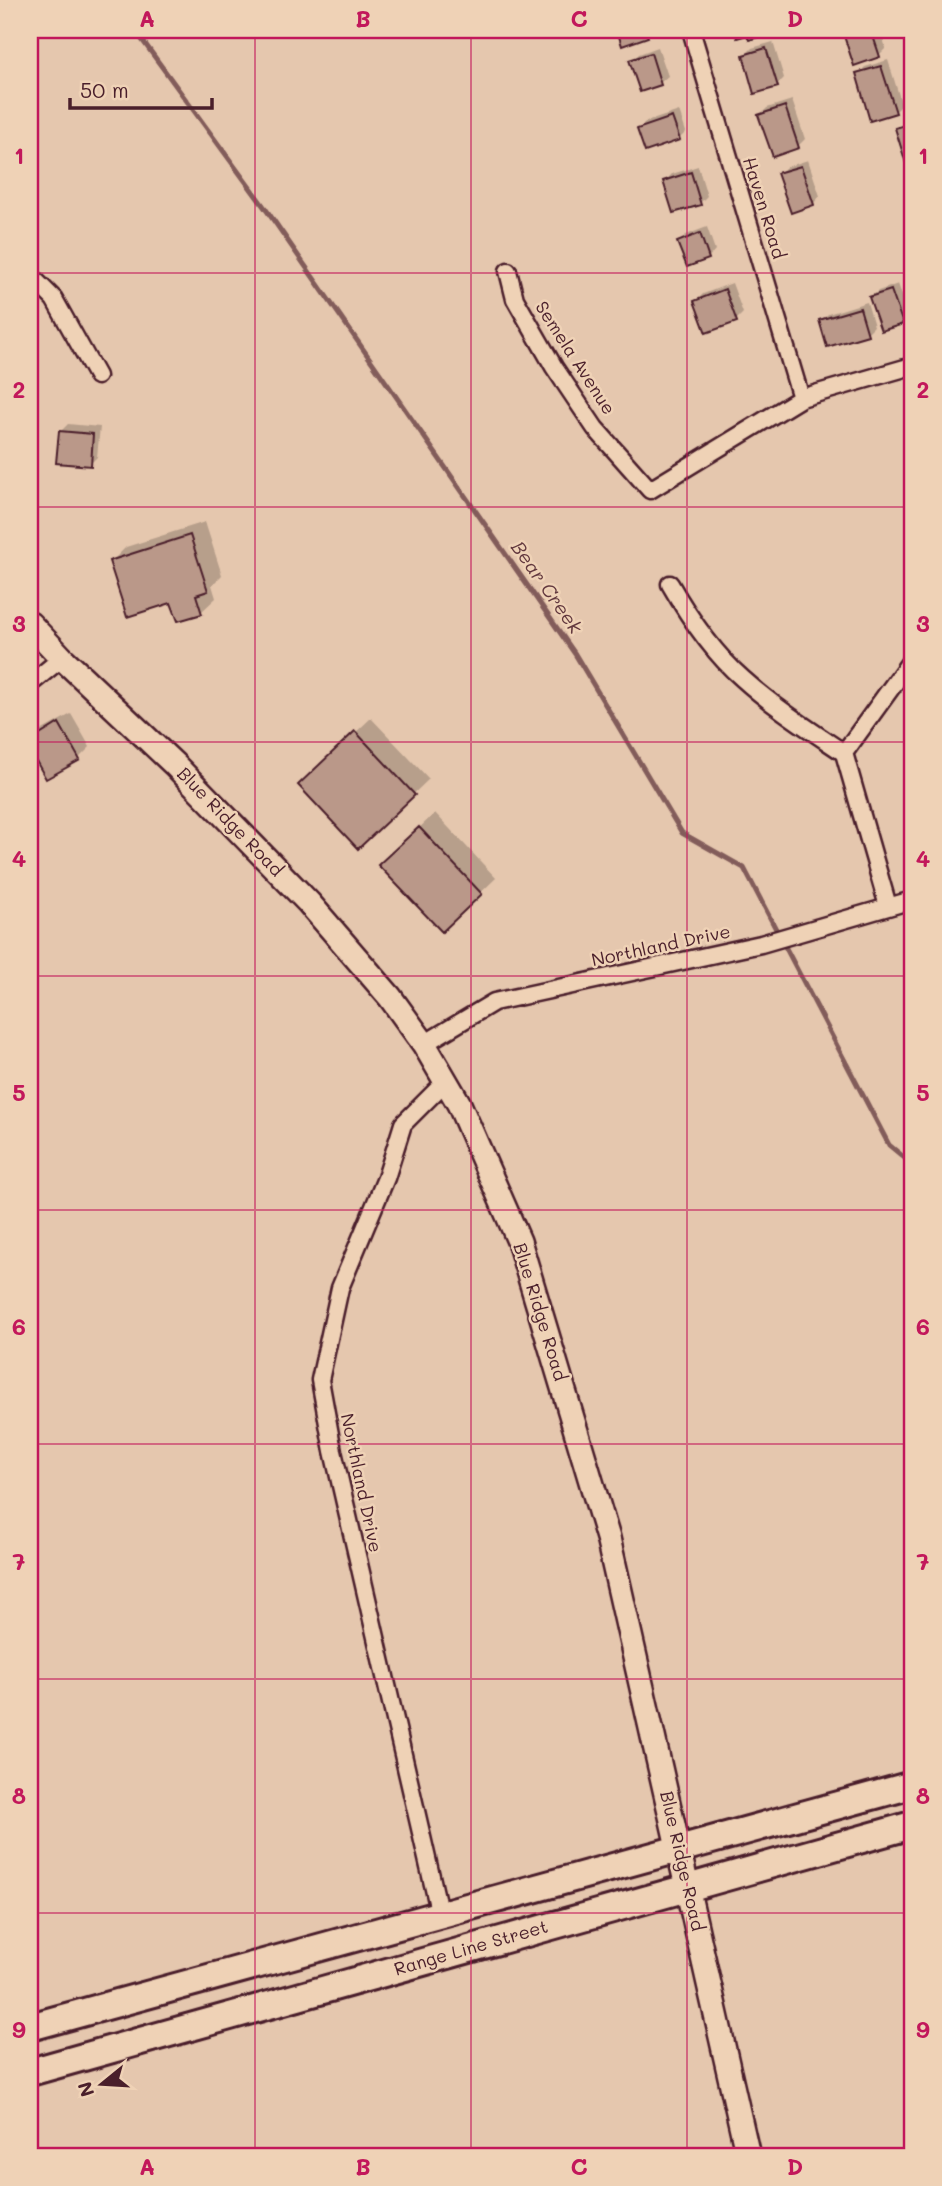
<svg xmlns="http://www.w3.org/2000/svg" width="942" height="2186" font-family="Mali,sans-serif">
	<rect width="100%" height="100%" fill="#e5c7ae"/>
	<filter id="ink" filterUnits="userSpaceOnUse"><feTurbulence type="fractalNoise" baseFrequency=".0143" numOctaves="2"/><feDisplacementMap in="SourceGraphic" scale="14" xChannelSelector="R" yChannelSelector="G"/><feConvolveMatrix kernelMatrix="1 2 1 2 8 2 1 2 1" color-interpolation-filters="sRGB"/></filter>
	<g filter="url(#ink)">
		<path fill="#0003" d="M619 30H653L647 36 624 44Z
			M843 30H880L886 48 879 55 855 63Z
			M773 42 784 78 777 85 745 55 752 48Z
			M658 47 668 76 660 83 631 61 639 54Z
			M888 60 902 105 895 112 858 74 865 67Z
			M792 100 805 139 798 146 760 115 767 108Z
			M679 111 686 132 679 139 639 129 646 122Z
			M912 119V174H911L897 129 904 122Z
			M808 160 820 196 813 204 779 174 786 167Z
			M698 166 707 196 700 203 665 181 672 174Z
			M707 227 715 250 708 258 679 242 686 235Z
			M732 283 743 313 736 320 696 301 703 294Z
			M898 284 909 315 902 322 871 298 878 291Z
			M867 302 874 326 867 333 821 321 828 314Z
			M68 424 100 427 97 457 90 464 61 431Z
			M205 522 222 575 212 585 216 598 201 612 173 601 111 562 126 547Z
			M71 714 90 747 79 758 47 777 30 746V741L39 732Z
			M371 718 429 779 358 847 315 771Z
			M435 813 496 878 442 930 395 851Z"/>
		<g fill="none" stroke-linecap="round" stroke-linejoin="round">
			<path stroke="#825c5a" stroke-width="5" d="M135 30 265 208 575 654 682 833 744 868 889 1145 912 1164"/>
		</g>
		<path fill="#ba9889" stroke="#4a1f2b" stroke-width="2" d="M617 30H645L648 37 622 46Z
			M734 30H759L761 36 749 40 747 35 737 38Z
			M842 30H871L880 57 854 66Z
			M766 48 778 87 754 94 743 55Z
			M651 53 661 85 640 92 629 60Z
			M881 66 896 113 870 121 856 73Z
			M785 106 799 148 773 157 758 115Z
			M672 117 680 140 645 152 637 129Z
			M912 123V175L910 176 895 128Z
			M801 166 814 205 791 213 777 173Z
			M691 172 701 205 673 213 663 181Z
			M700 233 709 259 687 267 677 242Z
			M725 289 737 322 706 333 694 301Z
			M891 290 903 324 881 331 869 297Z
			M860 308 868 335 827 347 819 320Z
			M59 431 93 434 91 466 56 463Z
			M190 535 208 591 196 595 202 614 178 621 171 603 127 617 109 561Z
			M59 723 80 760 46 779 30 750V741Z
			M355 731 415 795 358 849 298 785Z
			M419 827 482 894 442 932 378 865Z"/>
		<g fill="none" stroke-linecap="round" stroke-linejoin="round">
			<defs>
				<path id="street" d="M691 30 801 398
					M508 271 515 299 554 367 595 428 650 490 801 398 912 366
					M30 275 54 299 97 376
					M670 584C690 619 713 653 743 679 774 707 810 730 844 753L888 906
					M30 684 62 658
					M844 753 912 659
					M424 1044 494 1002 761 944 912 900
					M440 1915 333 1451 320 1380 340 1288 386 1178 403 1124 446 1081"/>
				<path id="secondary" d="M30 624 62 658 174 764 309 903 390 997 424 1044 459 1104 519 1241 608 1538 748 2156"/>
				<path id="primary" d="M30 2027 912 1785
					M30 2072 912 1825"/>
			</defs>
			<use href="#street" stroke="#4a1f2b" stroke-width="21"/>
			<use href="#secondary" stroke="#4a1f2b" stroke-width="28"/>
			<use href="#primary" stroke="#4a1f2b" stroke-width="32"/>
			<use href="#street" stroke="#efd2b6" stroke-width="16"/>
			<use href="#secondary" stroke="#efd2b6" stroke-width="23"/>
			<use href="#primary" stroke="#efd2b6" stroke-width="26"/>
		</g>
	</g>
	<path fill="none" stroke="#c2185b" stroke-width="2" stroke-opacity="0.55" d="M255 30V2156M471 30V2156M687 30V2156M30 273H912M30 507H912M30 742H912M30 976H912M30 1210H912M30 1444H912M30 1679H912M30 1913H912"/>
	<g text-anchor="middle" stroke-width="5" stroke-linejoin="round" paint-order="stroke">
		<g font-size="18" fill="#4a1f2b" stroke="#efd2b6">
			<text transform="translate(764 208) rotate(73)" y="6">Haven Road</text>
			<text transform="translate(575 358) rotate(57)" y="6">Semela Avenue</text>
			<text transform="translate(230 822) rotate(46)" y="6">Blue Ridge Road</text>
			<text transform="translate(661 946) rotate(-12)" y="6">Northland Drive</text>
			<text transform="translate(540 1312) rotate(73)" y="6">Blue Ridge Road</text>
			<text transform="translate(361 1483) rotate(78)" y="6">Northland Drive</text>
			<text transform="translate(682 1861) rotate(77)" y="6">Blue Ridge Road</text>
			<text transform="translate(471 1948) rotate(-16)" y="6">Range Line Street</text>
		</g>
		<g font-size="19" font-style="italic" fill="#62383e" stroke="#efd2b6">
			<text transform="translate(547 587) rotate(55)" y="7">Bear Creek</text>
		</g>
	</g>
	<rect width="942" height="2186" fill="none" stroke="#efd2b6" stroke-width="77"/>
	<g transform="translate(102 2084) rotate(252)" stroke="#efd2b6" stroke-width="5" paint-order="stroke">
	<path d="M0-5L12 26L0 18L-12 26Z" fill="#4a1f2b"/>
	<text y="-10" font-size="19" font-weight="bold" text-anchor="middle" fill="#4a1f2b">N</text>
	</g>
	<path d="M70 98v10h142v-10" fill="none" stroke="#4a1f2b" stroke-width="3.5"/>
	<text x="80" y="98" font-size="21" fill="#4a1f2b" stroke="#efd2b6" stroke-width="5" paint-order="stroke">50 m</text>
	<rect x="38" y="38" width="866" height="2110" fill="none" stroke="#c2185b" stroke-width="2.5"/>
	<g font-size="23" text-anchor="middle" font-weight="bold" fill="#c2185b">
		<text x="147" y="27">A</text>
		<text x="363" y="27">B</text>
		<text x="579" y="27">C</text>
		<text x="795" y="27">D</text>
		<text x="19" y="164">1</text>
		<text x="923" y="164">1</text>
		<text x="19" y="398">2</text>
		<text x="923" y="398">2</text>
		<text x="19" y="632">3</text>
		<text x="923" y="632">3</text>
		<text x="19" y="867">4</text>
		<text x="923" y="867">4</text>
		<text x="19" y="1101">5</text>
		<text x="923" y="1101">5</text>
		<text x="19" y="1335">6</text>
		<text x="923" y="1335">6</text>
		<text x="19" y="1570">7</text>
		<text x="923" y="1570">7</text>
		<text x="19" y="1804">8</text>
		<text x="923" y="1804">8</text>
		<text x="19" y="2038">9</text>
		<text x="923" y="2038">9</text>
		<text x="147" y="2175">A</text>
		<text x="363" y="2175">B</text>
		<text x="579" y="2175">C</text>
		<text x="795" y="2175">D</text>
	</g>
</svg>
